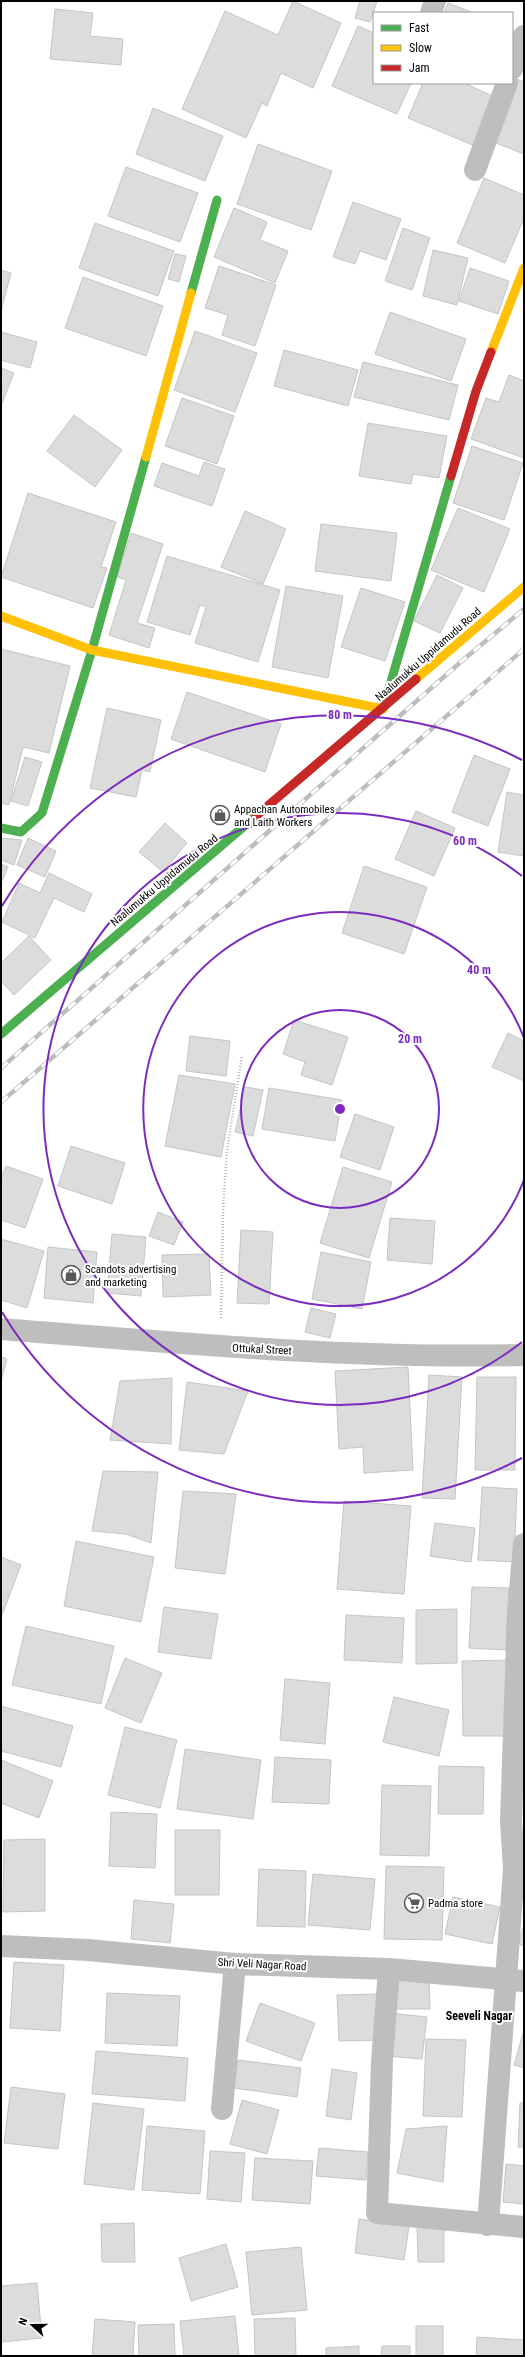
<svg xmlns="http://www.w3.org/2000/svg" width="525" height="2357" font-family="'Roboto Condensed',sans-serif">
	<rect width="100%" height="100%" fill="#fff"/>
	<path fill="#dcdcdc" stroke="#c5c5c5" d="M293 1 341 23 313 88 281 73 267 106 262 103 246 138 182 109 225 11 278 35Z
		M360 1H377L370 22 355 18Z
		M448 3 474 13H444Z
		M55 9 93 13 90 36 123 39 121 65 50 59Z
		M358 26 374 33V83H411L397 114 332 86Z
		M517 79 524 82V154L491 141Z
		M423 83H464L495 97 475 146 408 118Z
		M153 108 223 136 205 181 136 154Z
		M258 144 332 171 311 230 237 204Z
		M126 167 198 193 180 242 108 216Z
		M484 178 524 195V218L505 263 457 243Z
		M353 202 401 219 386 260 360 251 355 264 333 257Z
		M234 208 267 222 260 240 288 251 275 283 214 257Z
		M95 223 174 251 158 296 79 268Z
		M403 228 430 238 412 290 385 281Z
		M433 250 468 258 457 305 423 296Z
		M175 254 186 256 179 282 168 279Z
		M219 266 276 285 255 346 222 335 228 315 205 308Z
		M470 268 509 281 498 314 459 301Z
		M1 270 11 273 1 311Z
		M83 277 163 306 146 356 65 328Z
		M390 312 466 339 451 381 375 354Z
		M195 331 257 353 235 412 174 390Z
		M1 332 37 342 30 368 1 360Z
		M284 350 358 370 348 406 274 386Z
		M363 362 458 385 449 420 354 397Z
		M1 368 14 373 1 406Z
		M509 375 524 381V458L471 439 486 398 499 402Z
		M182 398 234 416 217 464 165 446Z
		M74 415 122 450 95 487 47 451Z
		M368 423 447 436 439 478 413 474 411 484 359 476Z
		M472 446 523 463 504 520 453 503Z
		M204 462 225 469 212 506 154 486 162 463 199 476Z
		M28 493 116 522 101 567 107 568 93 608 1 577Z
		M458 508 510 529 484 592 431 570Z
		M245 511 286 529 263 584 221 567Z
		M321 524 397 533 391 581 315 571Z
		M131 533 163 544 137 623 155 628 149 648 109 635 126 580 117 577Z
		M167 556 280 590 258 662 195 643 206 607 200 605 190 635 147 622Z
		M437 575 463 588 440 633 414 621Z
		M286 586 343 596 328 678 272 667Z
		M361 588 405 602 385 661 341 647Z
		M1 649 70 666 49 753 23 747 9 805 1 803Z
		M187 692 281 724 265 772 171 739Z
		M107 708 161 720 150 772 142 770 136 797 90 788Z
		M474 755 510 769 488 826 452 812Z
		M25 757 42 762 28 806 11 801Z
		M507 792 524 795V856L498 852Z
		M416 811 455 828 434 876 395 859Z
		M165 823 187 843 163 872 139 852Z
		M1 838 22 840 14 865 1 860Z
		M28 838 56 851 45 877 17 865Z
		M1 864 8 867 1 883Z
		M364 866 427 887 404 954 342 933Z
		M49 873 92 894 84 912 54 898 35 938 2 922 19 883 40 893Z
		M29 936 51 960 14 995 1 981V963Z
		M294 1020 348 1037 332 1085 301 1075 305 1062 283 1054Z
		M508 1033 524 1041V1081L492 1067Z
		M190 1036 230 1041 226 1076 186 1071Z
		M179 1075 235 1084 221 1157 165 1146Z
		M245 1087 263 1090 253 1136 235 1132Z
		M269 1088 342 1100 335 1141 262 1129Z
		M355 1114 394 1127 380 1170 340 1157Z
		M71 1146 125 1163 112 1204 58 1186Z
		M6 1166 43 1179 25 1228 1 1220V1178Z
		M343 1167 392 1182 369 1258 320 1243Z
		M158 1212 183 1222 174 1245 149 1236Z
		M390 1218 435 1221 432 1264 387 1260Z
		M241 1230 273 1232 269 1304 237 1303Z
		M112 1234 146 1237 141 1296 107 1293Z
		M1 1239 44 1251 27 1308 1 1300Z
		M48 1247 97 1252 93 1303 44 1298Z
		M321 1252 371 1262 362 1309 312 1299Z
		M209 1254 211 1295 163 1297 162 1255Z
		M311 1308 336 1314 330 1338 305 1332Z
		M1 1357 7 1359 1 1381Z
		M408 1367 413 1470 364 1473 363 1447 339 1449 335 1371Z
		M429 1375 462 1377 455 1499 422 1498Z
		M477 1377H516L515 1470H475Z
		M172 1378 171 1444 110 1440 120 1381Z
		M187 1382 248 1391 224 1454 179 1450Z
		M103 1471 158 1472 151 1543 126 1534 92 1531Z
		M482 1487 517 1489 514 1562 478 1560Z
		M183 1491 236 1494 225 1574 175 1568Z
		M344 1501 411 1506 404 1594 337 1589Z
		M435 1523 475 1528 471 1562 430 1556Z
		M76 1541 154 1557 141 1622 64 1606Z
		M1 1557 21 1565 2 1615H1Z
		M472 1587 509 1588 506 1650 469 1648Z
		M164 1607 218 1614 211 1659 158 1652Z
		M457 1609V1663L416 1664V1610Z
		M346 1615 404 1618 402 1663 344 1660Z
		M26 1626 114 1646 101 1704 12 1685Z
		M125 1658 162 1673 141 1723 105 1708Z
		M510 1660 511 1736H463L462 1661Z
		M285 1679 330 1683 325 1744 280 1740Z
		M394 1697 449 1710 439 1756 383 1742Z
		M1 1706 73 1726 61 1767 1 1751Z
		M125 1727 177 1740 160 1808 108 1795Z
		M185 1749 261 1760 253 1819 177 1809Z
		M275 1757 331 1760 329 1804 272 1802Z
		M1 1760 53 1781 39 1818 1 1803Z
		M439 1766 484 1767 483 1814H438Z
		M382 1785 431 1786 429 1856 380 1855Z
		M111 1812 157 1814 155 1868 109 1866Z
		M175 1830H220L219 1895H175Z
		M45 1839V1911L3 1912 4 1840Z
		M386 1866 444 1867 442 1940 384 1939Z
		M259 1869 306 1871 305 1927 257 1926Z
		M313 1874 375 1879 370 1930 308 1925Z
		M453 1897 500 1907 492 1944 445 1934Z
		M134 1900 174 1904 170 1943 131 1939Z
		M524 1925V1946L518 1944Z
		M14 1962 64 1965 60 2031 10 2028Z
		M429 1977 430 2009H393V1978Z
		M107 1993 180 1996 177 2046 105 2043Z
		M379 1994 380 2040 339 2041 337 1995Z
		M260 2003 315 2023 301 2061 246 2041Z
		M390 2013 427 2017 422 2059 386 2056Z
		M524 2030V2068L514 2065Z
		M426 2039 466 2040 462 2117 423 2116Z
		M96 2051 188 2058 185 2101 92 2094Z
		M238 2060 301 2068 297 2097 234 2088Z
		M332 2069 357 2073 351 2120 326 2116Z
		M11 2087 65 2094 58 2149 4 2143Z
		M242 2100 279 2110 267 2154 230 2144Z
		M93 2103 144 2109 134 2190 84 2184Z
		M520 2103H524V2147H518Z
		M147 2126 205 2131 200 2194 142 2190Z
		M447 2126 443 2182 397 2173 406 2129Z
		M319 2148 368 2152 366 2180 316 2176Z
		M210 2151 245 2153 241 2202 207 2199Z
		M255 2158 313 2161 310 2204 252 2200Z
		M506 2164 524 2166V2204L503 2202Z
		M359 2219 409 2226 404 2260 355 2253Z
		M134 2223 135 2262H102L101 2224Z
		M444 2224V2262H418L417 2225Z
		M226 2244 238 2287 191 2301 179 2258Z
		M301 2247 307 2310 252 2315 246 2252Z
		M37 2283 42 2338 1 2342V2286Z
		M235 2316 239 2356H184L180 2321Z
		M295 2318 296 2356H255L254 2319Z
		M95 2319 135 2322 133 2356H92Z
		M174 2324 175 2356H139L138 2325Z
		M416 2326H443V2356H416Z
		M477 2337 524 2340V2356H476Z
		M359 2346V2356H326V2348Z
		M382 2346H410V2356H381Z"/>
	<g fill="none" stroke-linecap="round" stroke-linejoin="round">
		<path stroke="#b8b8b8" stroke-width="2.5" stroke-dasharray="1 2" stroke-linecap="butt" d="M221 1318 223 1210 227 1151 242 1056"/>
		<path stroke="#bebebe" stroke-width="22" d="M431 13 435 1
			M512 69 524 36
			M475 170 507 83
			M1 1329C175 1343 349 1359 524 1355
			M1 1946 88 1950 235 1964 389 1969 524 1981
			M389 1969 382 2061 377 2213 524 2227
			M222 2109 235 1964
			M488 2225 514 1869 511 1821 518 1613 524 1544"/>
		<path stroke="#4caf50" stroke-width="9" d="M191 293 217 200
			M383 709 451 476
			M1 828 21 832 42 813 92 650 146 457
			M1 1034 256 816"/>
		<path stroke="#ffc107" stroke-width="9" d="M491 352 524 268
			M146 457 191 293
			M1 616 92 650 383 709
			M416 679 524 587"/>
		<path stroke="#c62828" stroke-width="9" d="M451 476 476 391 491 352
			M256 816 416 679"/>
		<defs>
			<path id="rail" d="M1 1068 463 660 524 609
				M1 1102 524 649"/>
		</defs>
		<use href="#rail" stroke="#bdbdbd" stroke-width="4.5"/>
		<use href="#rail" stroke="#fff" stroke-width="3" stroke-dasharray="9" stroke-linecap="butt"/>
	</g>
	<g fill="none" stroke="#7b2cbf" stroke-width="2">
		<circle cx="340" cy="1109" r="99"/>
		<path d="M524 1180A197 197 0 1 1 524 1038"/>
		<path d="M522 1342A296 296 0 1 1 522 876"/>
		<path d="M522 1458A394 394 0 0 1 2 1312M2 906A394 394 0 0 1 522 760"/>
	</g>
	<defs>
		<symbol id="shop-ring" viewBox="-11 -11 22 22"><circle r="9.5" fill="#fff" stroke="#595959" stroke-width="1.5"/><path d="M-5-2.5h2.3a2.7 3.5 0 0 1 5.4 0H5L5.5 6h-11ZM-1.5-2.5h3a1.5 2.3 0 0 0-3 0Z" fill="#595959"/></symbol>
		<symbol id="supermarket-ring" viewBox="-11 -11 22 22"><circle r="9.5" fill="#fff" stroke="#595959" stroke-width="1.5"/><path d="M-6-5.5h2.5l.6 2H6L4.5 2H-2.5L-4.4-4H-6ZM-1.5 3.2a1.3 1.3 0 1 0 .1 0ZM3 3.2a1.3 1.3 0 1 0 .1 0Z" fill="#595959"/></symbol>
	</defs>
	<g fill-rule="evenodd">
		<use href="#shop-ring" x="209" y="804" width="22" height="22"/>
		<use href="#shop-ring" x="60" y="1264" width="22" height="22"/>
		<use href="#supermarket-ring" x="403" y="1892" width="22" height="22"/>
	</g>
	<g text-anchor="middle" stroke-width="4" stroke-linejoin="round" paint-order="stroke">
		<g font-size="11" fill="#000" stroke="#fff">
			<text transform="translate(428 654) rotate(-41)" y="4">Naalumukku Uppidamudu Road</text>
			<text transform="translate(164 880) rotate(-40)" y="4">Naalumukku Uppidamudu Road</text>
			<text transform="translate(262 1349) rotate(3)" y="4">Ottukal Street</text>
			<text transform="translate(262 1964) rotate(3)" y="4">Shri Veli Nagar Road</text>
		</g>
		<g font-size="11" fill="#000" stroke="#fff" text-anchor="start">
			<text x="234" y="813">Appachan Automobiles<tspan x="234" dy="13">and Laith Workers</tspan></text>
			<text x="85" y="1273">Scandots advertising<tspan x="85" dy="13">and marketing</tspan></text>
			<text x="428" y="1907">Padma store</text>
		</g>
		<g font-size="12" font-weight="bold" fill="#000" stroke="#fff">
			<text x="479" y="2020">Seeveli Nagar</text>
		</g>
	</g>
	<circle cx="340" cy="1109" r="6" fill="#7b2cbf" stroke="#fff" stroke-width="2"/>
	<g font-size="12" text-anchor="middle" font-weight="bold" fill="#7b2cbf" stroke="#fff" stroke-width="4" stroke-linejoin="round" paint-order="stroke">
		<text x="340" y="719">80 m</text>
		<text x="465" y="845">60 m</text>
		<text x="479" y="974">40 m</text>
		<text x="410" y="1043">20 m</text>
	</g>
	<rect width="525" height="2357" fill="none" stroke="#000000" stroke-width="4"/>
	<rect x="373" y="12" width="140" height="72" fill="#ffffff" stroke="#999999"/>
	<rect x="381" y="25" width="20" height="6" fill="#4caf50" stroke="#999999"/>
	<text x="409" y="32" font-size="12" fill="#000000">Fast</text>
	<rect x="381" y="45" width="20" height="6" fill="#ffc107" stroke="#999999"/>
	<text x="409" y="52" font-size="12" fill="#000000">Slow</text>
	<rect x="381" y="65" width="20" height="6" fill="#c62828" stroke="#999999"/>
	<text x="409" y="72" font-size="12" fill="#000000">Jam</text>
	<g transform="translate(32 2325) rotate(291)" stroke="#ffffff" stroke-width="3" paint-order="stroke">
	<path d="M0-3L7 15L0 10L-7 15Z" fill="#000000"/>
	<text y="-6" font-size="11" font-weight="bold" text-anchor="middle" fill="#000000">N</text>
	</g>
</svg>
